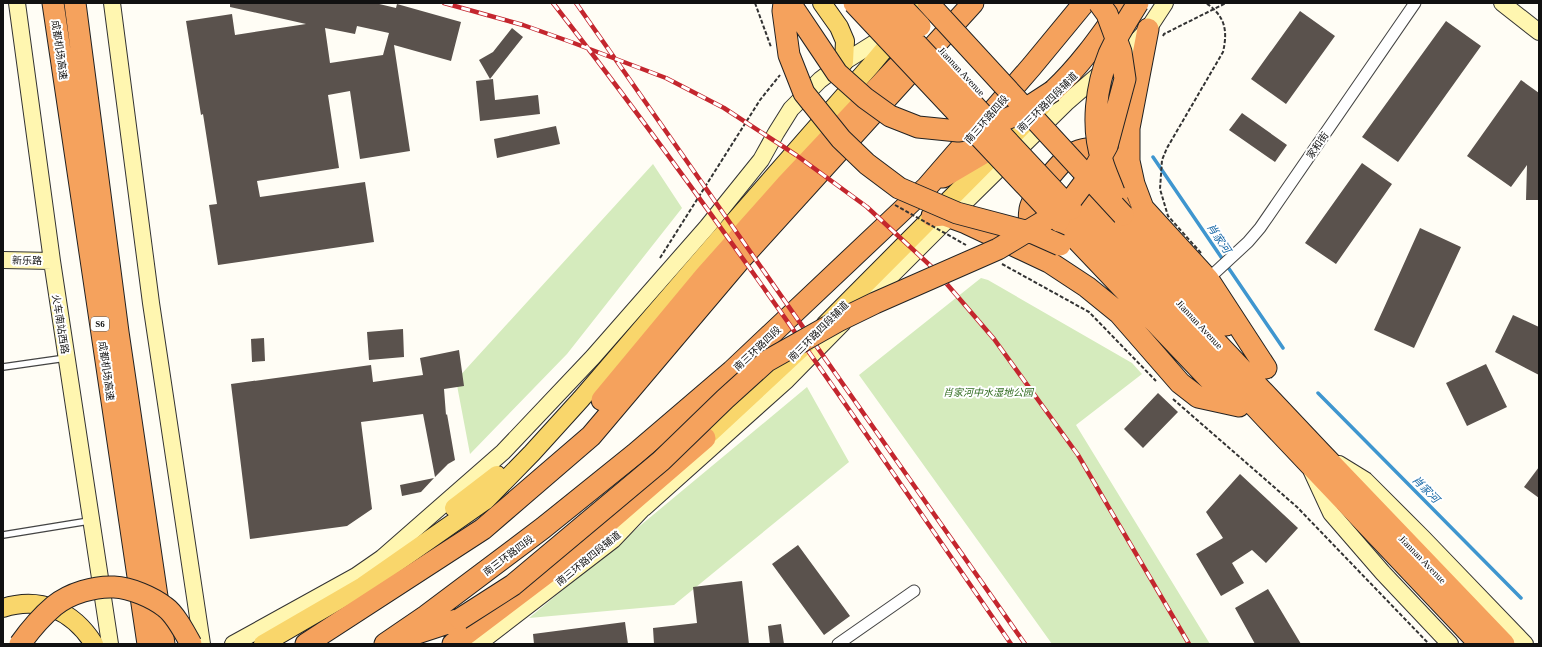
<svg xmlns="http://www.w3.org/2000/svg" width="1542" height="647" font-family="'Times New Roman','Noto Sans SC',serif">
	<rect width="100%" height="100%" fill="#fffdf5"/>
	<path fill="#d5ebbd" d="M653 164 682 208 567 354 470 454 456 380Z
		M981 278 988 280 1132 363 1142 374 1076 425 1210 644H1052L859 375Z
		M807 387 849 462 674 605 529 618Z"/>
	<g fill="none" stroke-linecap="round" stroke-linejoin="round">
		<path stroke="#3f96cf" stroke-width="3.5" d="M1153 157 1283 348
			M1318 393 1521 598"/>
	</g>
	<path fill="#5a524d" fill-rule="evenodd" d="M230 3H375L396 8 397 4 461 22 451 61 394 45 410 151 360 159 350 91 328 95 339 168 257 181 260 197 365 182 374 242 218 265 209 205 217 204 203 114 201 115 186 21 232 14 235 35 306 24 230 7ZM357 26 389 33 383 55 330 63 325 28 355 34Z
		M1300 11 1335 36 1286 104 1251 79Z
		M1446 21 1481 46 1398 162 1362 137Z
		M512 28 523 37 490 79 479 60 493 52Z
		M493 79 495 100 538 95 540 114 480 121 476 81Z
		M1521 80 1539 93V200H1526L1527 165 1511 187 1467 156Z
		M1242 113 1287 145 1275 162 1229 130Z
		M556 126 560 144 497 158 494 139Z
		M1362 163 1392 184 1336 264 1305 243Z
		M1420 228 1461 247 1414 348 1374 330Z
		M1513 315 1539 327V375L1495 352Z
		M403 329 404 357 369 360 367 332Z
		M264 338 265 361 252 362 251 339Z
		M459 350 464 386 444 389 446 415 447 414 455 460 448 464 435 477 423 414 361 422 372 509 347 526 250 539 231 384 371 365 373 382 423 375 420 358Z
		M1486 364 1507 407 1467 426 1446 383Z
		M1158 393 1178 412 1143 448 1124 429Z
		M1539 467V498L1524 487Z
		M1240 474 1298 528 1266 563 1252 550 1232 563 1244 583 1221 596 1196 554 1223 538 1206 512Z
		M434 478 421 492 402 496 400 485Z
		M798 545 850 616 824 635 772 564Z
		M742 581 749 644H654L653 628 697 623 693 587Z
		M1268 589 1301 644H1255L1235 608Z
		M625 622 628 644H534L533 634Z
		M781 624 784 644H770L768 626Z"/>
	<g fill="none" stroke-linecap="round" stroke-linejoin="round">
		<defs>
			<path id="lane" d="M3 367 66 358
				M3 535 89 521"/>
			<path id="street" d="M1208 279 1248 242 1260 228 1415 3
				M838 644 914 591"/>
			<path id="secondary" d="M17 3 52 261 110 644
				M112 3 151 303 202 644
				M1502 3 1539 32
				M955 212 1066 103 1133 45 1148 29 1165 3
				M3 260 52 261
				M860 307 945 222
				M1339 464 1365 480 1423 538 1525 644
				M1312 472 1331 513 1383 573 1450 644
				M644 508 787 380 843 323
				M233 644 356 576 382 558 503 452 593 357 707 227 761 160 776 133 791 109 820 80 844 62 895 30
				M478 644 613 540 650 501"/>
			<path id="primary" d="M822 3 839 27 845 41 844 62
				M825 325C897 252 970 180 1042 106
				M705 438 805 345
				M454 508 497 475
				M3 608C41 596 73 611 94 644
				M263 644 363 586 486 500 532 453 581 399 718 240 872 64 923 3"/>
			<path id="highway" d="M53 3 148 644
				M75 3 118 332 164 644
				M1148 29 1129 128V161L1134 184 1143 208 1208 279 1266 368
				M1053 91C1081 65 1102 34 1124 3
				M943 177 1006 140
				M1116 198 1123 215 1226 325
				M1081 199 1320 452 1504 644
				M1071 209 1263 415 1480 644
				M932 216 944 215 966 223 1049 262 1087 287 1119 313 1180 383 1198 397 1239 406
				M1059 221 1213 383 1236 405
				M1038 244C1030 234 1028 222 1030 209 1032 196 1061 161 1072 154 1080 149 1097 146 1105 151 1116 158 1122 175 1127 187
				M602 400 705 276 786 185 897 67
				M411 635 460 619
				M306 644 483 529 591 436 739 261 973 3
				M385 644 426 616 543 528 635 454 732 371 927 187 1032 66 1084 3
				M453 644 564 560 705 438"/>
		</defs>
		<use href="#lane" stroke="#444" stroke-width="8"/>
		<use href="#street" stroke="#444" stroke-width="13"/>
		<use href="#secondary" stroke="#333" stroke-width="18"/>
		<use href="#primary" stroke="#222" stroke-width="20"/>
		<use href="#highway" stroke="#222" stroke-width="23"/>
		<path stroke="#333" stroke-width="2" stroke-dasharray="4 2" stroke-linecap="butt" d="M1207 4 1208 3
			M1163 36 1164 34 1226 3
			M660 258 760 100 780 75
			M1002 264 1089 312 1156 381
			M1173 399 1297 507 1429 644"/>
		<use href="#lane" stroke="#fff" stroke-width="5.5"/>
		<use href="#street" stroke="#fff" stroke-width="11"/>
		<use href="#secondary" stroke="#fff6b0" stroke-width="16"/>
		<use href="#primary" stroke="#f9d66b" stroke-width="18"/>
		<use href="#highway" stroke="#f5a25d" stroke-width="21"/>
		<defs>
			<path id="rail" d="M444 3 523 25 571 42 666 78 724 108 796 155 867 207 934 269 994 339 1078 455 1189 644
				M553 3C714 210 862 428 1011 644
				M576 3 1025 644"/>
		</defs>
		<use href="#rail" stroke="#c4262e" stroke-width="4.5"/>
		<use href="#rail" stroke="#fff" stroke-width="3" stroke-dasharray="9" stroke-linecap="butt"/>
		<defs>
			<path id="highway-bridge" d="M784 3 783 11 789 55 804 93 841 139 867 164 899 188 957 213 1033 233 1060 245
				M790 3 837 73 865 98 890 116 918 127 958 131 987 127 1016 115 1053 91
				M854 3 1059 221
				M878 3 1071 209
				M898 3 920 26
				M928 3 1123 215
				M1114 192C1110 181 1105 171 1102 160 1091 127 1096 86 1109 54 1117 36 1128 19 1138 3
				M460 619 513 585 661 461 725 399 767 361 838 321 875 303 998 249 1046 220 1072 199 1093 171 1107 146 1125 79 1121 52 1107 14 1099 3
				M20 644C30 630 41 617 54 606 70 593 95 586 114 587 131 588 152 597 165 607 175 614 185 633 191 644"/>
		</defs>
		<use href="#highway-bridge" stroke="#222" stroke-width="23" stroke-linecap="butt"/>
		<path stroke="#333" stroke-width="2" stroke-dasharray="4 2" stroke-linecap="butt" d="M755 3 771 47
			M895 205 966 245
			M1201 253 1168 216 1160 189 1162 160 1167 148 1223 52C1228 30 1225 16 1206 3"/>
		<use href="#highway-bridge" stroke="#f5a25d" stroke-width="21"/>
	</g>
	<g text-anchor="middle" stroke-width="4" stroke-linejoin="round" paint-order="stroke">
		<rect fill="#fff" stroke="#585858" stroke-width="1" x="91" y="317" width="18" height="14" rx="3"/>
		<g font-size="9" font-weight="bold" fill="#111">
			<text x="100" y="327">S6</text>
		</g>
		<g font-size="10" fill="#111" stroke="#fff">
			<text transform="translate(60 50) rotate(82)" y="4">成都机场高速</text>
			<text transform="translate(962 71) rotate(47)" y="4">Jiannan Avenue</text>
			<text transform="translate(1047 102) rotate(-45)" y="4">南三环路四段辅道</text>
			<text transform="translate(986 119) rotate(-49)" y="4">南三环路四段</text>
			<text transform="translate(1317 145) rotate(-55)" y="4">家和街</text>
			<text transform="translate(27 260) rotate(1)" y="4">新乐路</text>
			<text transform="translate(61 324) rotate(81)" y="4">火车南站西路</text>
			<text transform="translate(1200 324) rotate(47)" y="4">Jiannan Avenue</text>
			<text transform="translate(818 331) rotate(-45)" y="4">南三环路四段辅道</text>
			<text transform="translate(757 348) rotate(-43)" y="4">南三环路四段</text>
			<text transform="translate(107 371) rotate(82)" y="4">成都机场高速</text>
			<text transform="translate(508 555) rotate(-37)" y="4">南三环路四段</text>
			<text transform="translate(588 558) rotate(-39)" y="4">南三环路四段辅道</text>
			<text transform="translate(1423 559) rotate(46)" y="4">Jiannan Avenue</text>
		</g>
		<g font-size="10" font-style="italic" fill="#2f6b1f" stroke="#fff">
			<text x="988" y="396">肖家河中水湿地公园</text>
		</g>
		<g font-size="11" font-style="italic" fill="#1768a6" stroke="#fff">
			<text transform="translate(1219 238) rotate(56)" y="4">肖家河</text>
			<text transform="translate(1426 489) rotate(45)" y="4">肖家河</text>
		</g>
	</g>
	<rect width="1542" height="647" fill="none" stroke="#111111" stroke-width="8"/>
</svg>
